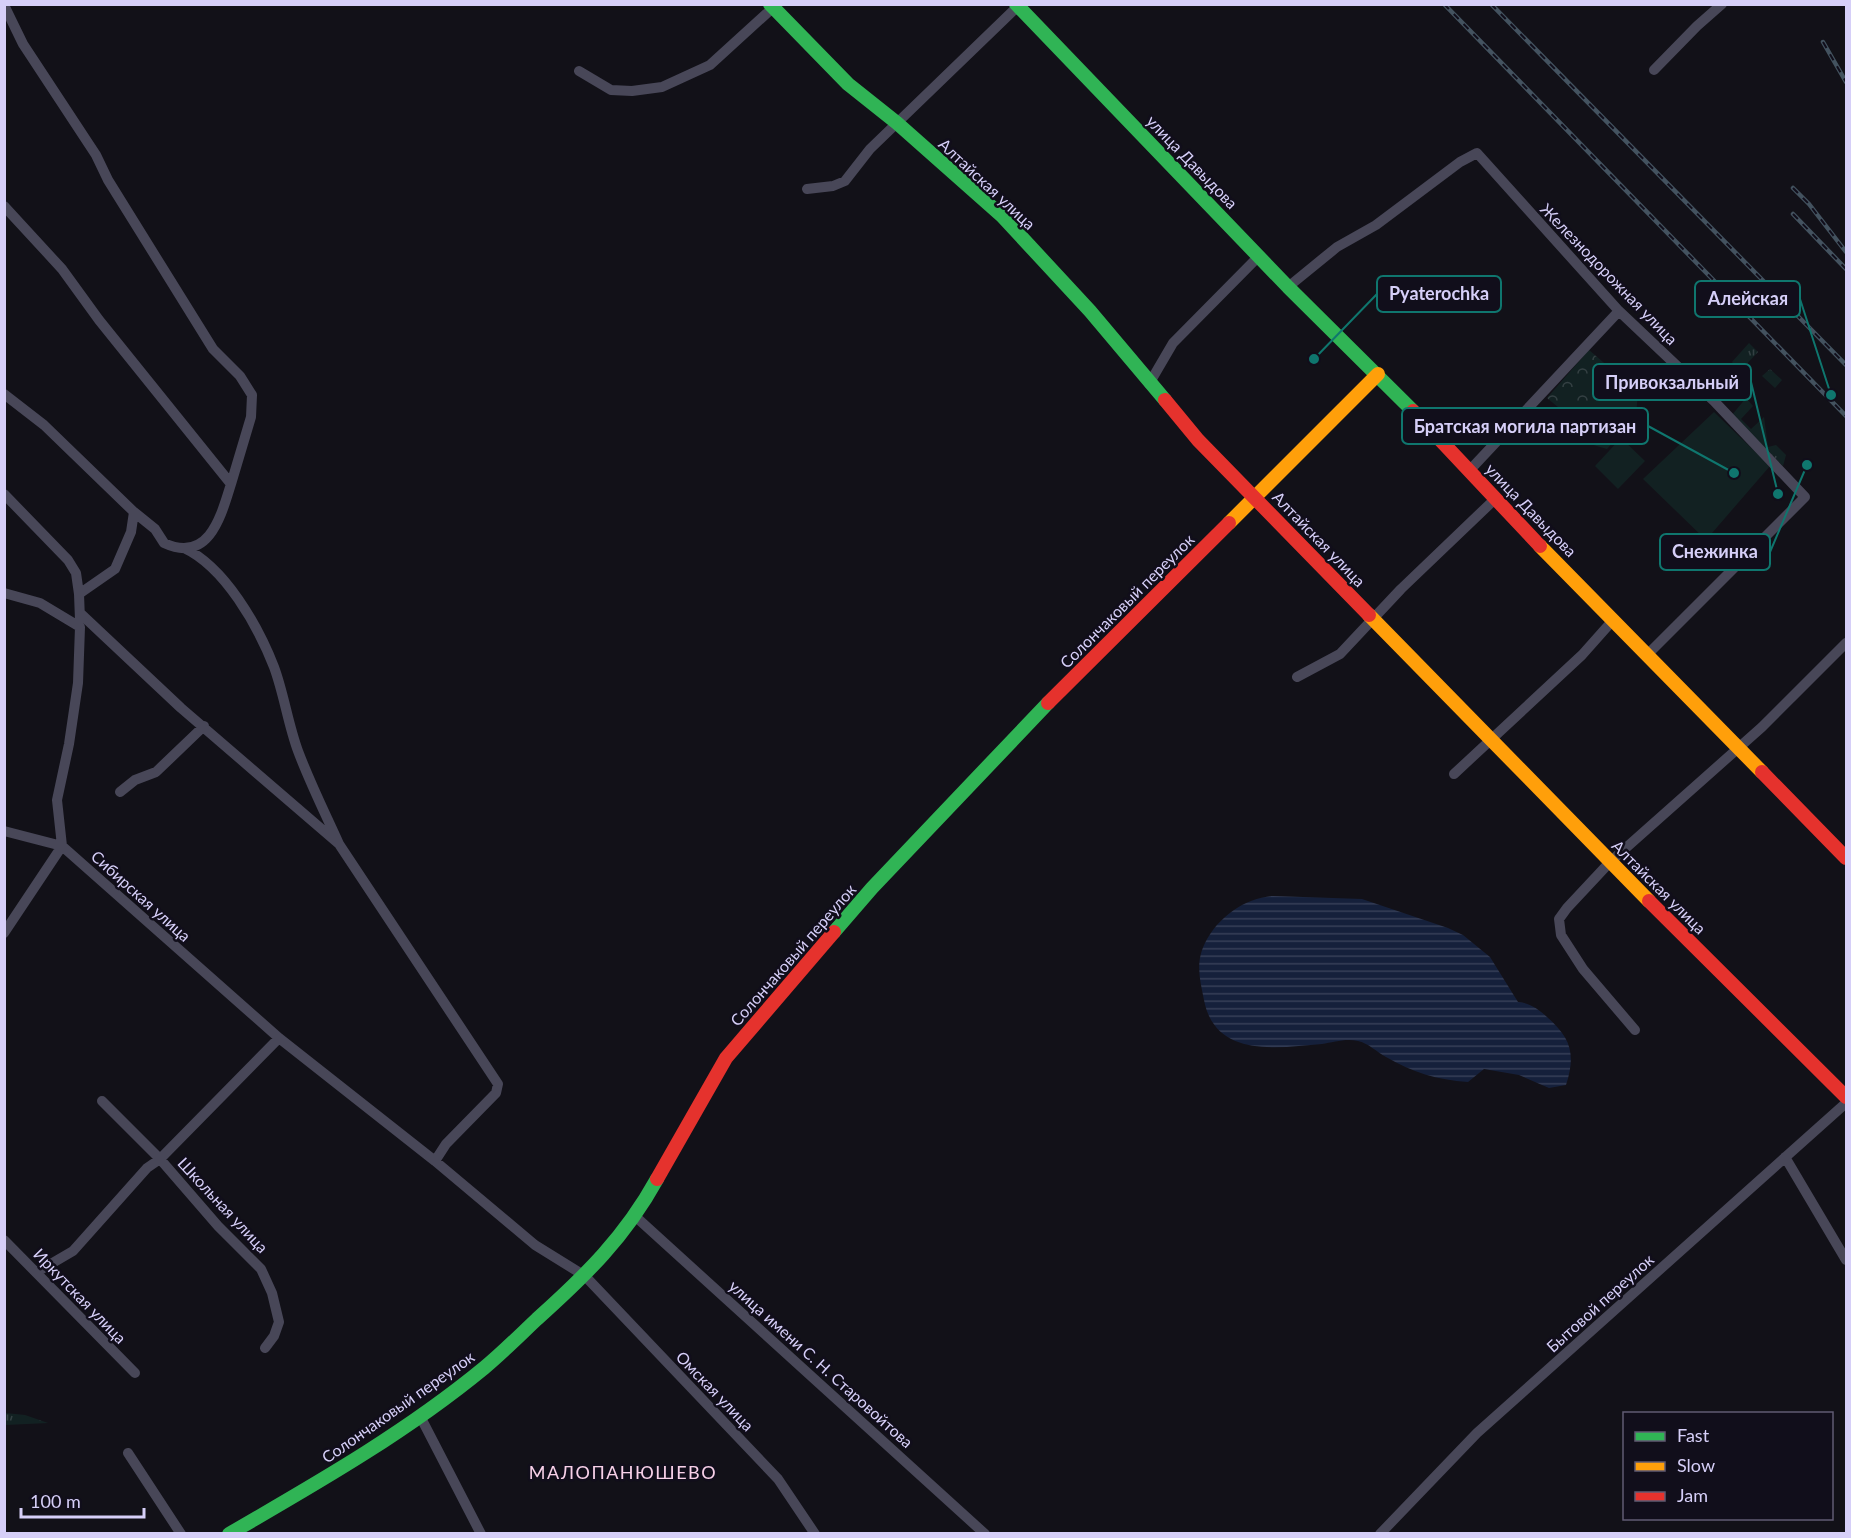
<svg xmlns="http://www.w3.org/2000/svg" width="1851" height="1538" font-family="Lato,sans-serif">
	<defs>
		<pattern id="grass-tufts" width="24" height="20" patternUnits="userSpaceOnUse" patternTransform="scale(1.5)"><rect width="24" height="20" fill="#122122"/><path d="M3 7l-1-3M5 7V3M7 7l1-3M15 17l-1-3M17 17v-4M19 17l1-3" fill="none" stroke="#344043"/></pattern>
		<pattern id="forest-crowns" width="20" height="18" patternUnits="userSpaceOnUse" patternTransform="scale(1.5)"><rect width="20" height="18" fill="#122122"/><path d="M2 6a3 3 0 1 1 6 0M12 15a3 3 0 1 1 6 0" fill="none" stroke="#344043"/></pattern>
		<pattern id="water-rules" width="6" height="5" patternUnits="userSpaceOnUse" patternTransform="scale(1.5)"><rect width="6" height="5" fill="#15203b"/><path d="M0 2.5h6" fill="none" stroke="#363f58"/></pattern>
	</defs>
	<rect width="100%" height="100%" fill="#121118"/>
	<path fill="url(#grass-tufts)" d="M1749 343 1758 352 1740 371 1732 362Z
		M1770 369 1782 380 1775 388 1762 376Z
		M1746 398 1753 406 1741 419 1751 429 1764 417 1768 447 1776 445 1786 455 1783 466 1732 415Z
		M5 1413 25 1415 48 1423 5 1425Z"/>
	<path fill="url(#forest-crowns)" d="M1589 350 1638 392 1636 415 1607 449C1586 443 1568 437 1556 417L1558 407 1547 398Z"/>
	<path fill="#122122" d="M1714 412 1770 466 1706 540 1643 479Z
		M1621 438 1645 461 1618 489 1595 466Z"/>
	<path fill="url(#water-rules)" d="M1273 896 1362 899 1448 928 1463 935 1490 957 1518 1002C1530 1003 1538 1009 1547 1017 1571 1038 1576 1054 1566 1085L1549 1088 1519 1075 1484 1069 1468 1082C1437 1080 1412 1072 1386 1057 1377 1052 1368 1043 1358 1041 1347 1038 1333 1042 1322 1044 1277 1048 1215 1058 1204 1000 1200 980 1195 963 1205 943 1218 917 1245 898 1273 896Z"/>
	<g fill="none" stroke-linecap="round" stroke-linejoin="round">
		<path stroke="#484758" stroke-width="10" d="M4 5 23 44 96 155 108 180 213 349 240 376 252 395 251 417 231 484 99 320 62 269 4 206
			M1654 70 1697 26 1722 4
			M579 71 611 90 632 91 662 87 710 65 777 4
			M807 189 833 186 845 181 870 149 1020 4
			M1288 287 1337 247 1376 225 1460 162 1477 153 1619 311 1714 401 1805 497 1648 654
			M1149 384 1173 343 1259 256
			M4 394 44 425 134 512
			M1469 471 1619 311
			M4 494 68 560 76 573 79 594
			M4 593 40 603 80 627 78 683 69 744 57 800 62 846 279 1038 435 1161 535 1245 585 1276 778 1479 815 1534
			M81 614 181 708 339 844C325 813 310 783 298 751 288 724 284 694 274 667 258 626 225 567 184 548
			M80 620 79 594 115 569 131 532 134 512 155 529 164 543C209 564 221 516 231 484
			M1297 677 1340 654 1401 589 1495 499
			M1454 774 1582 655 1614 619
			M120 792 135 780 156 772 204 726
			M4 831 62 846 4 933
			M339 844 498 1084 496 1093 446 1144 435 1161
			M1635 1030 1583 969 1561 935 1559 919 1567 908 1610 862 1762 727 1846 643
			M102 1101 160 1159 218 1226 261 1269 272 1293 279 1322 274 1336 265 1348
			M1785 1157 1846 1260
			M636 1217 985 1534
			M4 1240 135 1373
			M37 1272 73 1251 147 1168 160 1159 279 1038
			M420 1416 481 1534
			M128 1453 181 1534
			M1380 1534 1477 1433 1846 1103"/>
		<path stroke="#30b455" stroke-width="14" d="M770 4 848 84 897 123 1002 216 1090 311 1165 400
			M1016 4 1288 287 1413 411
			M834 932 872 888 1048 703
			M229 1534C317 1483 405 1433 484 1368 502 1353 519 1336 537 1319 586 1275 625 1237 657 1179"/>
		<path stroke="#ff9f0a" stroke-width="14" d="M1229 523 1378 374
			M1540 546 1762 772
			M1369 615 1649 901"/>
		<path stroke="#e5322d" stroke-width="14" d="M1165 400 1198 440 1369 615
			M1413 411 1540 546
			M1048 703 1229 523
			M1762 772 1846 858
			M1649 901 1846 1097
			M657 1179 726 1058 834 932"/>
		<defs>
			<path id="rail" d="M1444 4 1846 416
				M1491 4 1846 365
				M1823 42 1846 82
				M1793 188 1809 204 1846 252
				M1793 214 1846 269"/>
		</defs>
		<use href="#rail" stroke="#43525f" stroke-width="4.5"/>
		<use href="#rail" stroke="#110e1b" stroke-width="2" stroke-dasharray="7" stroke-linecap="butt"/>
	</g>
	<g text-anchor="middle" stroke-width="5" stroke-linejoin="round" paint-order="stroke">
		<g font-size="16" fill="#d6cff8" stroke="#110e1b">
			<text transform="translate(1192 162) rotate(46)" y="6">улица Давыдова</text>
			<text transform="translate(987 184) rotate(43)" y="6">Алтайская улица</text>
			<text transform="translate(1609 274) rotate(46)" y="6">Железнодорожная улица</text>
			<text transform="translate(1531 510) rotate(46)" y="6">улица Давыдова</text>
			<text transform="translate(1319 539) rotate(46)" y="6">Алтайская улица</text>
			<text transform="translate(1127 601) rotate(-45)" y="6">Солончаковый переулок</text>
			<text transform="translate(1659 887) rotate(45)" y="6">Алтайская улица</text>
			<text transform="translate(141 896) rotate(42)" y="6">Сибирская улица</text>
			<text transform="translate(793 955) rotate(-49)" y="6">Солончаковый переулок</text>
			<text transform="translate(223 1205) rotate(47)" y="6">Школьная улица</text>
			<text transform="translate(80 1296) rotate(46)" y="6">Иркутская улица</text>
			<text transform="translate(1600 1303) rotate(-42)" y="6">Бытовой переулок</text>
			<text transform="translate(821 1364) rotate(42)" y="6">улица имени С. Н. Старовойтова</text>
			<text transform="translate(715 1391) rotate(46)" y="6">Омская улица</text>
			<text transform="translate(398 1407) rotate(-35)" y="6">Солончаковый переулок</text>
		</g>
		<g font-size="18" letter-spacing="1.5" fill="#f8d1e8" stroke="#110e1b">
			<text x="623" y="1479">МАЛОПАНЮШЕВО</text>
		</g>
	</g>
	<path fill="none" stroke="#0f766e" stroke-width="2" d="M1314 359L1377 294M1831 395L1800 299M1778 494L1751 382M1734 473L1648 426M1807 465L1770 552"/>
	<g fill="#0f766e" stroke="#110e1b" stroke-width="2">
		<circle cx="1314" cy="359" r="6"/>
		<circle cx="1831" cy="395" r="6"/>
		<circle cx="1778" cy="494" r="6"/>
		<circle cx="1734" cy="473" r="6"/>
		<circle cx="1807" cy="465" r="6"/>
	</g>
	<g fill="#110e1b" stroke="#0f766e" stroke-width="2">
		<rect x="1377" y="276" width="124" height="36" rx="6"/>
		<rect x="1695" y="281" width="105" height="36" rx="6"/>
		<rect x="1593" y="364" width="158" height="36" rx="6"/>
		<rect x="1402" y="408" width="246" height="36" rx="6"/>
		<rect x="1660" y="534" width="110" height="36" rx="6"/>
	</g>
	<g font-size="18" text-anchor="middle" font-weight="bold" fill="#d6cff8">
		<text x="1439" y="300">Pyaterochka</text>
		<text x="1748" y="305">Алейская</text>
		<text x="1672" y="389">Привокзальный</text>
		<text x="1525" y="433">Братская могила партизан</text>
		<text x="1715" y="558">Снежинка</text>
	</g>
	<rect width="1851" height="1538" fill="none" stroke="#d6cff8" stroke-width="12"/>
	<rect x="1623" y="1412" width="210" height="108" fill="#110e1b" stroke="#605b73" stroke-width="1.5"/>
	<rect x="1635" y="1432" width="30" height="9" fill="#30b455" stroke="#605b73" stroke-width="1.5"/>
	<text x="1677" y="1442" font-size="18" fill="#d6cff8">Fast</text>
	<rect x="1635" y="1462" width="30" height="9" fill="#ff9f0a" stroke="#605b73" stroke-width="1.5"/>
	<text x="1677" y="1472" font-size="18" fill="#d6cff8">Slow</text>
	<rect x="1635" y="1492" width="30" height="9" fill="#e5322d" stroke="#605b73" stroke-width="1.5"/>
	<text x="1677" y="1502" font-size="18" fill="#d6cff8">Jam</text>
	<path d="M21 1508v9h123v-9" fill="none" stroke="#d6cff8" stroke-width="3"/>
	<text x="30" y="1508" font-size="18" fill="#d6cff8" stroke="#110e1b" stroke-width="4.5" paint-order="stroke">100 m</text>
</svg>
